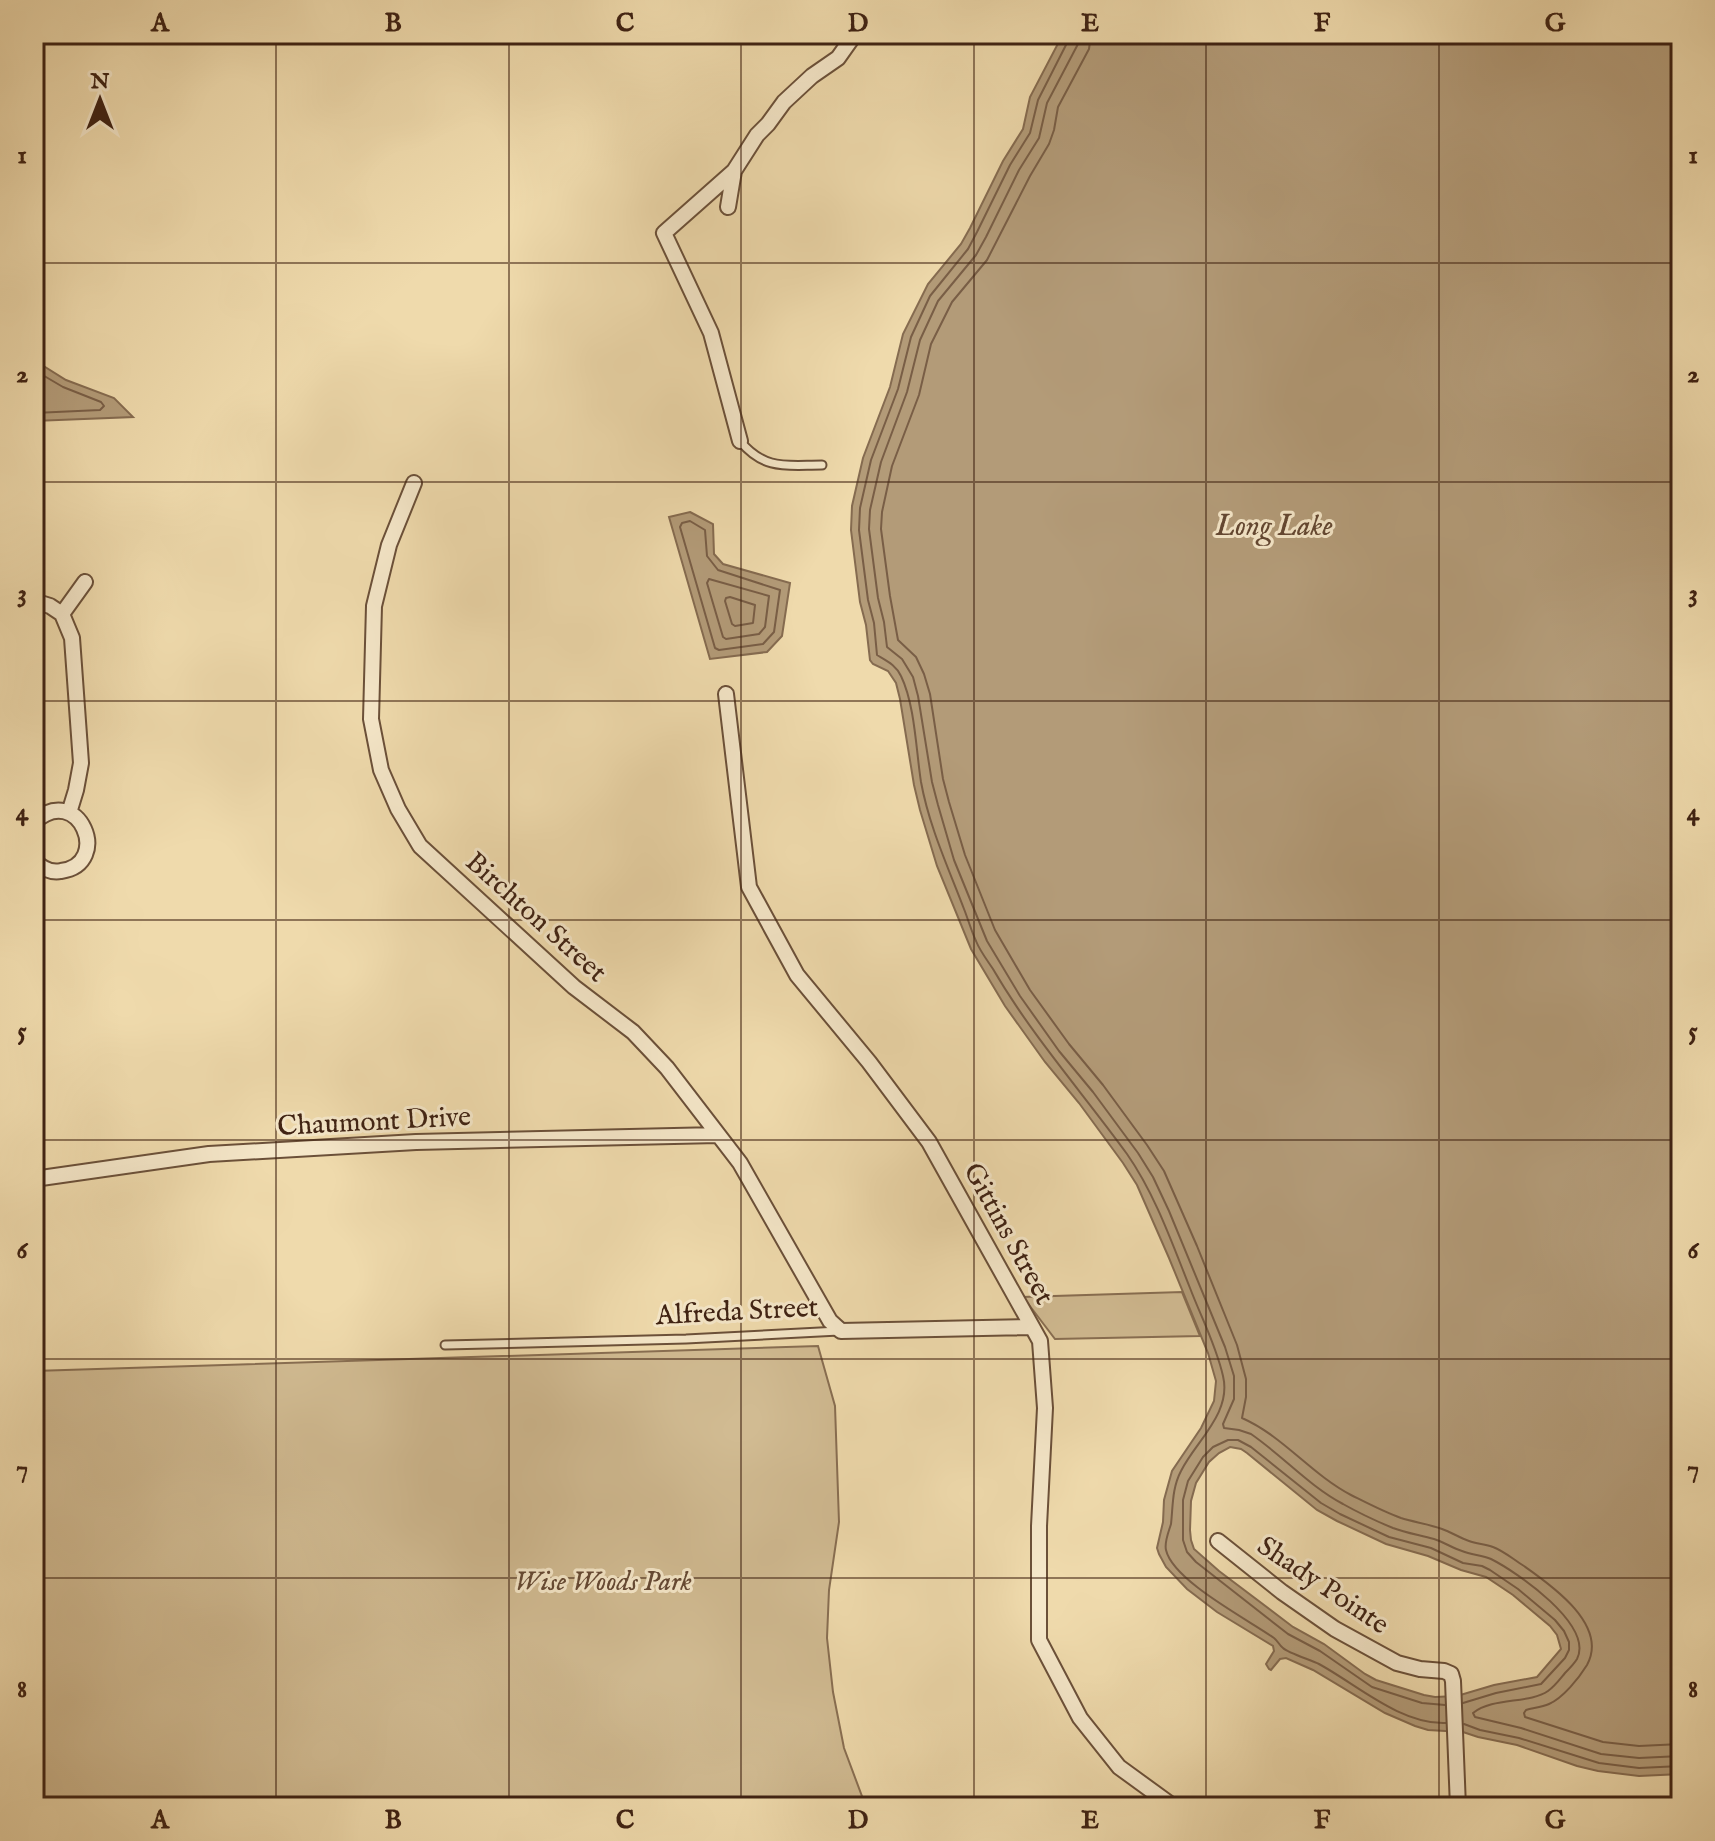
<svg xmlns="http://www.w3.org/2000/svg" width="1715" height="1841" font-family="'IM FELL English',serif">
	<rect width="100%" height="100%" fill="#efdaac"/>
	<filter id="stains"><feTurbulence type="fractalNoise" baseFrequency=".0025" numOctaves="4"/><feColorMatrix values="0 0 0 0 .2 0 0 0 0 .09 0 0 0 0 .02 0 0 0 .5 -.17"/></filter>
	<radialGradient id="worn" r=".72"><stop offset=".6" stop-color="#630" stop-opacity="0"/><stop offset="1" stop-color="#630" stop-opacity=".3"/></radialGradient>
	<path fill="#d1bb92" stroke="#886e52" stroke-width="2" d="M1182 1292 1200 1336 1055 1339 1023 1297Z
		M818 1346 835 1406 839 1522 829 1590 827 1638 833 1692 844 1748 866 1807H34V1371Z"/>
	<path fill="#b39b78" stroke="#856b50" stroke-width="2" fill-rule="evenodd" d="M1063 34H1681V1774L1639 1776 1598 1771 1577 1766 1517 1745 1478 1737 1463 1732 1428 1730 1415 1726 1385 1713 1313 1670 1286 1658 1280 1659 1271 1670 1269 1669 1266 1664 1274 1651 1273 1646 1217 1612 1187 1589 1166 1567 1159 1554 1157 1548 1163 1522 1164 1500 1172 1471 1201 1428 1214 1401 1216 1381 1208 1353 1169 1258 1137 1185 1123 1163 1079 1103 1045 1062 1005 1006 971 949 937 866 920 810 914 785 900 699 896 683 888 671 873 664 870 660 866 625 860 602 851 530 852 506 863 458 890 387 903 334 928 284 961 244 970 228 1003 161 1023 129 1030 97ZM1230 1447 1241 1449 1247 1453 1317 1510 1337 1521 1386 1544 1428 1556 1461 1570 1486 1577 1513 1595 1550 1626 1557 1635 1561 1649 1537 1677 1494 1685 1457 1696 1435 1697 1424 1695 1376 1680 1365 1674 1324 1644 1293 1627 1219 1571 1194 1549 1191 1540 1190 1530 1191 1501 1196 1483 1209 1462 1219 1453Z
		M34 360 66 380 114 398 133 417 34 421Z
		M690 512 713 524 714 554 723 564 790 583 782 636 767 652 710 659 669 517Z"/>
	<g fill="none" stroke-linecap="round" stroke-linejoin="round">
		<path stroke="#795e46" stroke-width="2" d="M1069 34 1068 41 1038 100 1030 133 1010 165 977 232 968 249 930 296 911 337 898 389 871 460 860 508 859 530 868 600 874 623 877 655C887 661 896 665 901 676 915 705 916 750 921 782 929 826 948 867 964 909 968 919 971 930 976 941 980 951 987 960 993 969 1032 1036 1082 1092 1127 1154 1155 1194 1172 1243 1190 1288 1201 1317 1216 1345 1223 1376 1232 1413 1196 1441 1181 1471 1172 1488 1173 1506 1171 1524 1169 1531 1164 1542 1166 1550 1173 1581 1249 1620 1274 1638 1278 1641 1279 1645 1283 1648 1288 1653 1311 1660 1319 1664 1356 1684 1401 1725 1446 1723
			M1079 34 1078 44 1047 103 1039 138 1019 170 986 237 976 255 938 301 920 340 907 392 881 462 870 510 869 529 878 598 884 622 887 647 902 659 913 677 918 696 932 782 938 805 954 860 987 941 1020 996 1059 1051 1093 1092 1138 1153 1153 1177 1169 1211 1225 1347 1234 1376V1399L1223 1424 1224 1428 1239 1430 1251 1434C1283 1456 1309 1486 1343 1504 1359 1513 1376 1521 1393 1528 1406 1533 1420 1535 1434 1539 1444 1542 1452 1548 1462 1551 1472 1555 1482 1555 1491 1559 1517 1572 1594 1625 1577 1659 1574 1664 1569 1669 1565 1673 1560 1679 1555 1686 1548 1691 1529 1704 1493 1697 1473 1713L1475 1717 1521 1728 1601 1754 1639 1758 1681 1756
			M1091 34 1089 49 1058 107 1054 130 1049 144 1030 176 987 260 952 302 931 344 919 395 892 466 882 512 881 529 890 596 898 640 916 657 924 674 930 694 943 779 949 802 965 855 995 930 1030 990 1069 1044 1103 1085 1147 1145 1164 1171 1197 1246 1237 1345 1246 1379V1397L1242 1418C1283 1436 1311 1474 1351 1495 1367 1503 1384 1512 1401 1518 1414 1522 1428 1524 1442 1529 1451 1532 1460 1538 1469 1541 1477 1544 1485 1544 1493 1547 1504 1551 1514 1560 1524 1566 1551 1585 1609 1625 1587 1665 1579 1678 1563 1698 1549 1704 1542 1707 1533 1708 1526 1710L1524 1713 1525 1717 1603 1742 1639 1746 1681 1744
			M34 370 63 387 101 402 104 406 100 410 34 413
			M690 521 705 530 707 556 718 570 780 590 774 632 763 644 719 650 715 648 680 527 682 523Z
			M709 579 769 596 765 627 759 634 726 639 723 637 707 583Z
			M730 597 755 605 753 623 735 626 732 624 725 601 726 598Z
			M1445 1705 1422 1703 1372 1687 1320 1651 1288 1634 1196 1562 1187 1552 1183 1540V1500L1188 1481 1203 1457 1213 1447 1228 1440H1238L1251 1447 1321 1503 1340 1514 1389 1537 1431 1548 1463 1563 1482 1566 1490 1570 1518 1589 1555 1620 1564 1631 1569 1642V1650L1565 1658 1541 1684 1496 1693 1463 1703
			M1464 1724 1480 1730 1519 1738 1599 1763 1639 1768 1681 1766"/>
		<defs>
			<path id="service" d="M740 441C765 471 787 465 822 465
				M445 1345 686 1339 839 1331"/>
			<path id="minor" d="M734 171 664 233 711 333 740 441
				M728 207 734 171 757 135 768 124 784 102 812 76 838 58 855 34
				M414 483 389 545 374 606 371 719 381 770 398 809 420 846 574 987 633 1032 667 1068 740 1163 830 1321 841 1331 1032 1327
				M34 601 50 606 62 614 72 638 81 763 76 790 69 813
				M62 614 85 582
				M726 694 749 887 797 975 869 1062 929 1142 1040 1341 1045 1408 1039 1526V1640L1080 1718 1119 1767 1174 1807
				M34 822C79 781 113 864 61 871 51 873 41 868 34 860
				M34 1179 209 1154 416 1142 718 1135
				M1218 1541 1282 1592 1335 1629 1397 1663 1420 1669 1444 1671 1451 1674 1453 1681 1458 1807"/>
		</defs>
		<use href="#service" stroke="#6b5039" stroke-width="11"/>
		<use href="#minor" stroke="#6b5039" stroke-width="18"/>
		<use href="#service" stroke="#f5e7c9" stroke-width="7"/>
		<use href="#minor" stroke="#f5e7c9" stroke-width="14"/>
	</g>
	<path fill="none" stroke="#3f2213" stroke-width="2" stroke-opacity="0.55" d="M276 34V1807M509 34V1807M741 34V1807M974 34V1807M1206 34V1807M1439 34V1807M34 263H1681M34 482H1681M34 701H1681M34 920H1681M34 1140H1681M34 1359H1681M34 1578H1681"/>
	<g text-anchor="middle" stroke-width="6" stroke-linejoin="round" paint-order="stroke">
		<g font-size="28" fill="#3f2213" stroke="#f5e7c9">
			<text transform="translate(537 916) rotate(42)" y="10">Birchton Street</text>
			<text transform="translate(374 1120) rotate(-3)" y="10">Chaumont Drive</text>
			<text transform="translate(1010 1233) rotate(61)" y="10">Gittins Street</text>
			<text transform="translate(737 1310) rotate(-3)" y="10">Alfreda Street</text>
			<text transform="translate(1324 1584) rotate(34)" y="10">Shady Pointe</text>
		</g>
		<g font-size="28" font-style="italic" fill="#644833" stroke="#f5e7c9">
			<text x="603" y="1590">Wise Woods Park</text>
		</g>
		<g font-size="30" font-style="italic" fill="#624631" stroke="#f5e7c9">
			<text x="1274" y="535">Long Lake</text>
		</g>
	</g>
	<rect width="1715" height="1841" fill="none" stroke="#efdaac" stroke-width="88"/>
	<g transform="translate(100 100)" stroke="#f5e7c9" stroke-width="6" paint-order="stroke">
	<path d="M0-6L14 30L0 20L-14 30Z" fill="#3f2213"/>
	<text y="-12" font-size="22" font-weight="bold" text-anchor="middle" fill="#3f2213">N</text>
	</g>
	<rect x="44" y="44" width="1627" height="1753" fill="none" stroke="#3f2213" stroke-width="3"/>
	<g font-size="26" text-anchor="middle" font-weight="bold" fill="#3f2213">
		<text x="160" y="31">A</text>
		<text x="393" y="31">B</text>
		<text x="625" y="31">C</text>
		<text x="858" y="31">D</text>
		<text x="1090" y="31">E</text>
		<text x="1322" y="31">F</text>
		<text x="1555" y="31">G</text>
		<text x="22" y="163">1</text>
		<text x="1693" y="163">1</text>
		<text x="22" y="382">2</text>
		<text x="1693" y="382">2</text>
		<text x="22" y="601">3</text>
		<text x="1693" y="601">3</text>
		<text x="22" y="820">4</text>
		<text x="1693" y="820">4</text>
		<text x="22" y="1039">5</text>
		<text x="1693" y="1039">5</text>
		<text x="22" y="1258">6</text>
		<text x="1693" y="1258">6</text>
		<text x="22" y="1477">7</text>
		<text x="1693" y="1477">7</text>
		<text x="22" y="1697">8</text>
		<text x="1693" y="1697">8</text>
		<text x="160" y="1828">A</text>
		<text x="393" y="1828">B</text>
		<text x="625" y="1828">C</text>
		<text x="858" y="1828">D</text>
		<text x="1090" y="1828">E</text>
		<text x="1322" y="1828">F</text>
		<text x="1555" y="1828">G</text>
	</g>
	<rect width="100%" height="100%" filter="url(#stains)"/>
	<rect width="100%" height="100%" fill="url(#worn)"/>
</svg>
